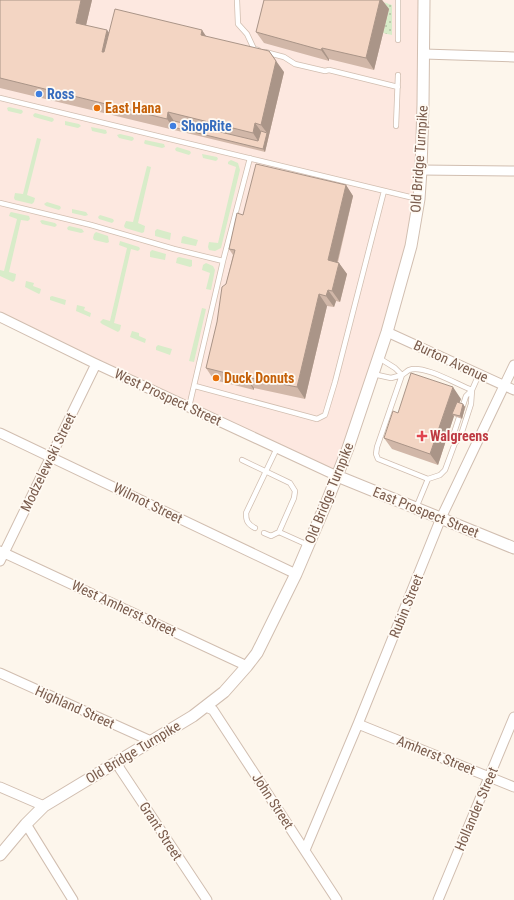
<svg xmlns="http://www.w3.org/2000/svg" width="514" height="900" font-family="'Roboto Condensed',sans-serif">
	<defs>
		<pattern id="garden-dots" width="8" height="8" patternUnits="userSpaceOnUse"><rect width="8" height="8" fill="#d8ecc9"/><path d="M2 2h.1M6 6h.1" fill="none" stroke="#b4c2a5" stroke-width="1.8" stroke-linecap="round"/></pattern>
	</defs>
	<rect width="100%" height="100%" fill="#fdf6ec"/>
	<path fill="#fde8e0" d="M0 0H424L414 230 337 476 0 317Z"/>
	<path fill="#d8ecc9" d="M9 107 22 110 23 112 21 114 8 111 7 108Z
		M35 113 53 118 54 120 52 122 34 117 33 115Z
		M65 121 79 124 81 126 78 128 65 125Z
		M91 127 106 130 107 133 105 134 92 131Z
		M120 134 133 137 134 139 132 141 119 138 117 135Z
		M37 138 41 139 27 195 35 198 34 202 32 204 15 200 14 198 15 193 23 194Z
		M145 140 164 144 165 147 162 148 145 144 144 143Z
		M177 147 190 151 191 153 189 155 176 151 175 149Z
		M202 154 217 157 218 159 216 161 203 158Z
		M231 160 238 163 240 170 221 248 215 251 209 250 208 247 209 242 218 243 236 167 228 164V162Z
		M147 166 151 167 138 223 145 226 144 232 142 233 125 228 124 226 126 221 133 222Z
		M47 202 60 206 61 208 59 210 46 206 44 204Z
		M72 209 86 212 88 215 85 216 72 213Z
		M11 212 29 216 30 219 28 221 21 220 9 272 16 274 15 280 13 282 0 276V270L4 271 17 219 9 216 10 213Z
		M100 215 113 219 114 221 112 223 99 219 98 217Z
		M42 220 55 223 57 225 55 227 42 224 40 221Z
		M69 226 82 229 84 232 81 233 68 230 67 228Z
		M157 229 171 233 170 240 155 236V231Z
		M96 232 108 236 109 242 107 243 94 240 93 238 94 234Z
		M184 236 198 240 196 246 181 243 182 237Z
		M120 241 139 247 140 249 138 251 131 249 114 323 121 325 120 330 118 332 102 324 100 322 103 319 110 321 127 248 119 245Z
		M152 250 166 254 165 260 150 257V252Z
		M179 257 192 260V266L190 267 176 263 177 258Z
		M206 263 213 266 215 270 211 290 206 289 210 273 202 270 203 265Z
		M26 281 34 283 33 286 41 289 40 293 39 294 25 287Z
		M52 296 66 300 65 305 50 300V297Z
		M77 305 85 307 84 310 91 313 90 317 76 311Z
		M202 308 206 309 194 362 189 361Z
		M132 331 139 333V336L146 339 145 343 130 337Z
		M158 345 172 349 170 355 156 350V347Z"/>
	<path fill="url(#garden-dots)" d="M383 2 392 5V35L383 33 389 9 382 8Z"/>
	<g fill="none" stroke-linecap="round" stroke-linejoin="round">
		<defs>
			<path id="service" d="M237 0 238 24 247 34 254 49 258 50
				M398 40V0
				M265 52 284 57 295 64 325 71 329 70 398 87
				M0 98 418 199
				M396 126 398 75
				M0 203 91 225 174 249 223 261
				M373 374 391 378 402 375 395 368 379 358
				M195 386 317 419 325 415 335 382 384 191
				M472 390C458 385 423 364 409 370 407 371 404 374 402 375L377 447 376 454 378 459 428 479 440 475 445 470 455 443 453 436 466 396 472 390 479 374
				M189 407 223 261 250 158
				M455 443 460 438 471 404 472 390
				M242 460 290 483 295 491 294 498 279 532 308 545
				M416 508 428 479
				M255 528C247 524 246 520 246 513L277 448
				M264 533 271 536 279 532"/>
			<path id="minor" d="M424 54 514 57
				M421 170 514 171
				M0 317 94 363 337 476
				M387 332 514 390
				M0 433 296 574
				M0 551 247 666
				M0 561 96 364
				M0 673 151 741
				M206 707 213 710 337 900
				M358 724 514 787
				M117 761 120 769 207 900
				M0 787 44 806
				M26 824 73 900
				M305 850 358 724 441 518 514 365
				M438 900 514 717"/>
			<path id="tertiary" d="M337 476 514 548
				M0 855 26 824 44 806 193 716 224 692 247 666 257 653 296 574 328 499 348 448 387 332 411 246 419 199 421 170 423 105 424 0"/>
		</defs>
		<use href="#service" stroke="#d1beb0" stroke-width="6"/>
		<use href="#minor" stroke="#d1beb0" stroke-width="11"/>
		<use href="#tertiary" stroke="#d1beb0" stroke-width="13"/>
		<use href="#service" stroke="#fff" stroke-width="4.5"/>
		<use href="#minor" stroke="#fff" stroke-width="9"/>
		<use href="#tertiary" stroke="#fff" stroke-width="11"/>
	</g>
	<path fill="#d1b7a8" d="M0 0H92L86 25 109 33 206 36 284 72 265 152 0 88Z
		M264 0H382L389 9 374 70 329 59V61L264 43 256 32Z
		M346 185 353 196 338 262 347 274 340 302 336 301 334 307 327 306 305 399 254 388V390L214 380 206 368 233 255 229 249 243 215Z
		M461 399 459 403 463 404 465 407 462 419 454 416 438 465 392 449 384 438 398 413Z"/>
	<path fill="#aa9588" d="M81 0H92L84 34 76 23Z
		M380 0H382L389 9 374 70 366 58Z
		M107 30 115 41 110 63 102 52Z
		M202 30 210 42 201 35Z
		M322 48 329 59V61L321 50Z
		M269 51 284 72 265 152 263 149 267 133 261 125Z
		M168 112 176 124 173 127 167 119Z
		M255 123 263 134 260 144 253 133Z
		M346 185 353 196 335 271 328 260Z
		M339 263 347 274 340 302 332 291Z
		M328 290 336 301 334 307 326 296Z
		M319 294 327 306 305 399 297 387Z
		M246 377 254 388V390L246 378Z
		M453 387 461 399 455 414H452L454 416 438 465 430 454Z
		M463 404 465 407 462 419 460 416Z"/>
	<path fill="#f3d5c3" stroke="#aa9588" d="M0 0H81L76 23 107 30 102 52H104L115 9 202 30 201 35 269 51 276 61 261 125 255 123 253 133 168 112 167 119 0 78Z
		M264 0H380L366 58 322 48 321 50 256 32Z
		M174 121 258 141 261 131 267 133 263 149 173 127Z
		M256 164 346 185 328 260 339 263 332 291 328 290 326 296 319 294 297 387 246 377V378L206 368 217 322 222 287 226 284 235 250 229 249 237 213 243 215Z
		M411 373 453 387 430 454 384 438 393 411 398 413Z
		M457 402 463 404 460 416 452 414Z"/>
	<g fill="#3f7fe0" stroke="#fffaf3" stroke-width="1.5">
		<circle cx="39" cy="94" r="4"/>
		<circle cx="173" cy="126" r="4"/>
	</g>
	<g fill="#e8710a" stroke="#fffaf3" stroke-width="1.5">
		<circle cx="97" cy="108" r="4"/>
		<circle cx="216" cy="378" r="4"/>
	</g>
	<path fill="#e0444e" stroke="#fffaf3" stroke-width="1.5" d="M420 430h4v4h4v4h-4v4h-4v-4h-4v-4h4z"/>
	<g text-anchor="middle" stroke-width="3.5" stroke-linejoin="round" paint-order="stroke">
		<g font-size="14" font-weight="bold" fill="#366cbe" stroke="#fffaf3" text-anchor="start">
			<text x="47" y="99">Ross</text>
			<text x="181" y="131">ShopRite</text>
		</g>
		<g font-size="14" font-weight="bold" fill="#c56008" stroke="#fffaf3" text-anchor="start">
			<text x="105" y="113">East Hana</text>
			<text x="224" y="383">Duck Donuts</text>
		</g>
		<g font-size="14" fill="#7a5c4d" stroke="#fffaf3">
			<text transform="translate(419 159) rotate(-86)" y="5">Old Bridge Turnpike</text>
			<text transform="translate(451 361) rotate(25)" y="5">Burton Avenue</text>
			<text transform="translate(168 397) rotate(25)" y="5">West Prospect Street</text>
			<text transform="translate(48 462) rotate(-64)" y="5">Modzelewski Street</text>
			<text transform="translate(329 493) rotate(-68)" y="5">Old Bridge Turnpike</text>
			<text transform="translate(148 503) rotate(26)" y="5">Wilmot Street</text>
			<text transform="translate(426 512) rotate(22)" y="5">East Prospect Street</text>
			<text transform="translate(406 606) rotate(-68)" y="5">Rubin Street</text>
			<text transform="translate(124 608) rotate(25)" y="5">West Amherst Street</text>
			<text transform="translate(75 707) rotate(24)" y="5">Highland Street</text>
			<text transform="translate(133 752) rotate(-31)" y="5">Old Bridge Turnpike</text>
			<text transform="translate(436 755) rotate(22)" y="5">Amherst Street</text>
			<text transform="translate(273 801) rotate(57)" y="5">John Street</text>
			<text transform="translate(476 809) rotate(-67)" y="5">Hollander Street</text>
			<text transform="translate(161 831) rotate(57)" y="5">Grant Street</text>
		</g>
		<g font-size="14" font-weight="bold" fill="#be3a42" stroke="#fffaf3" text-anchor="start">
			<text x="430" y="441">Walgreens</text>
		</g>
	</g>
</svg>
